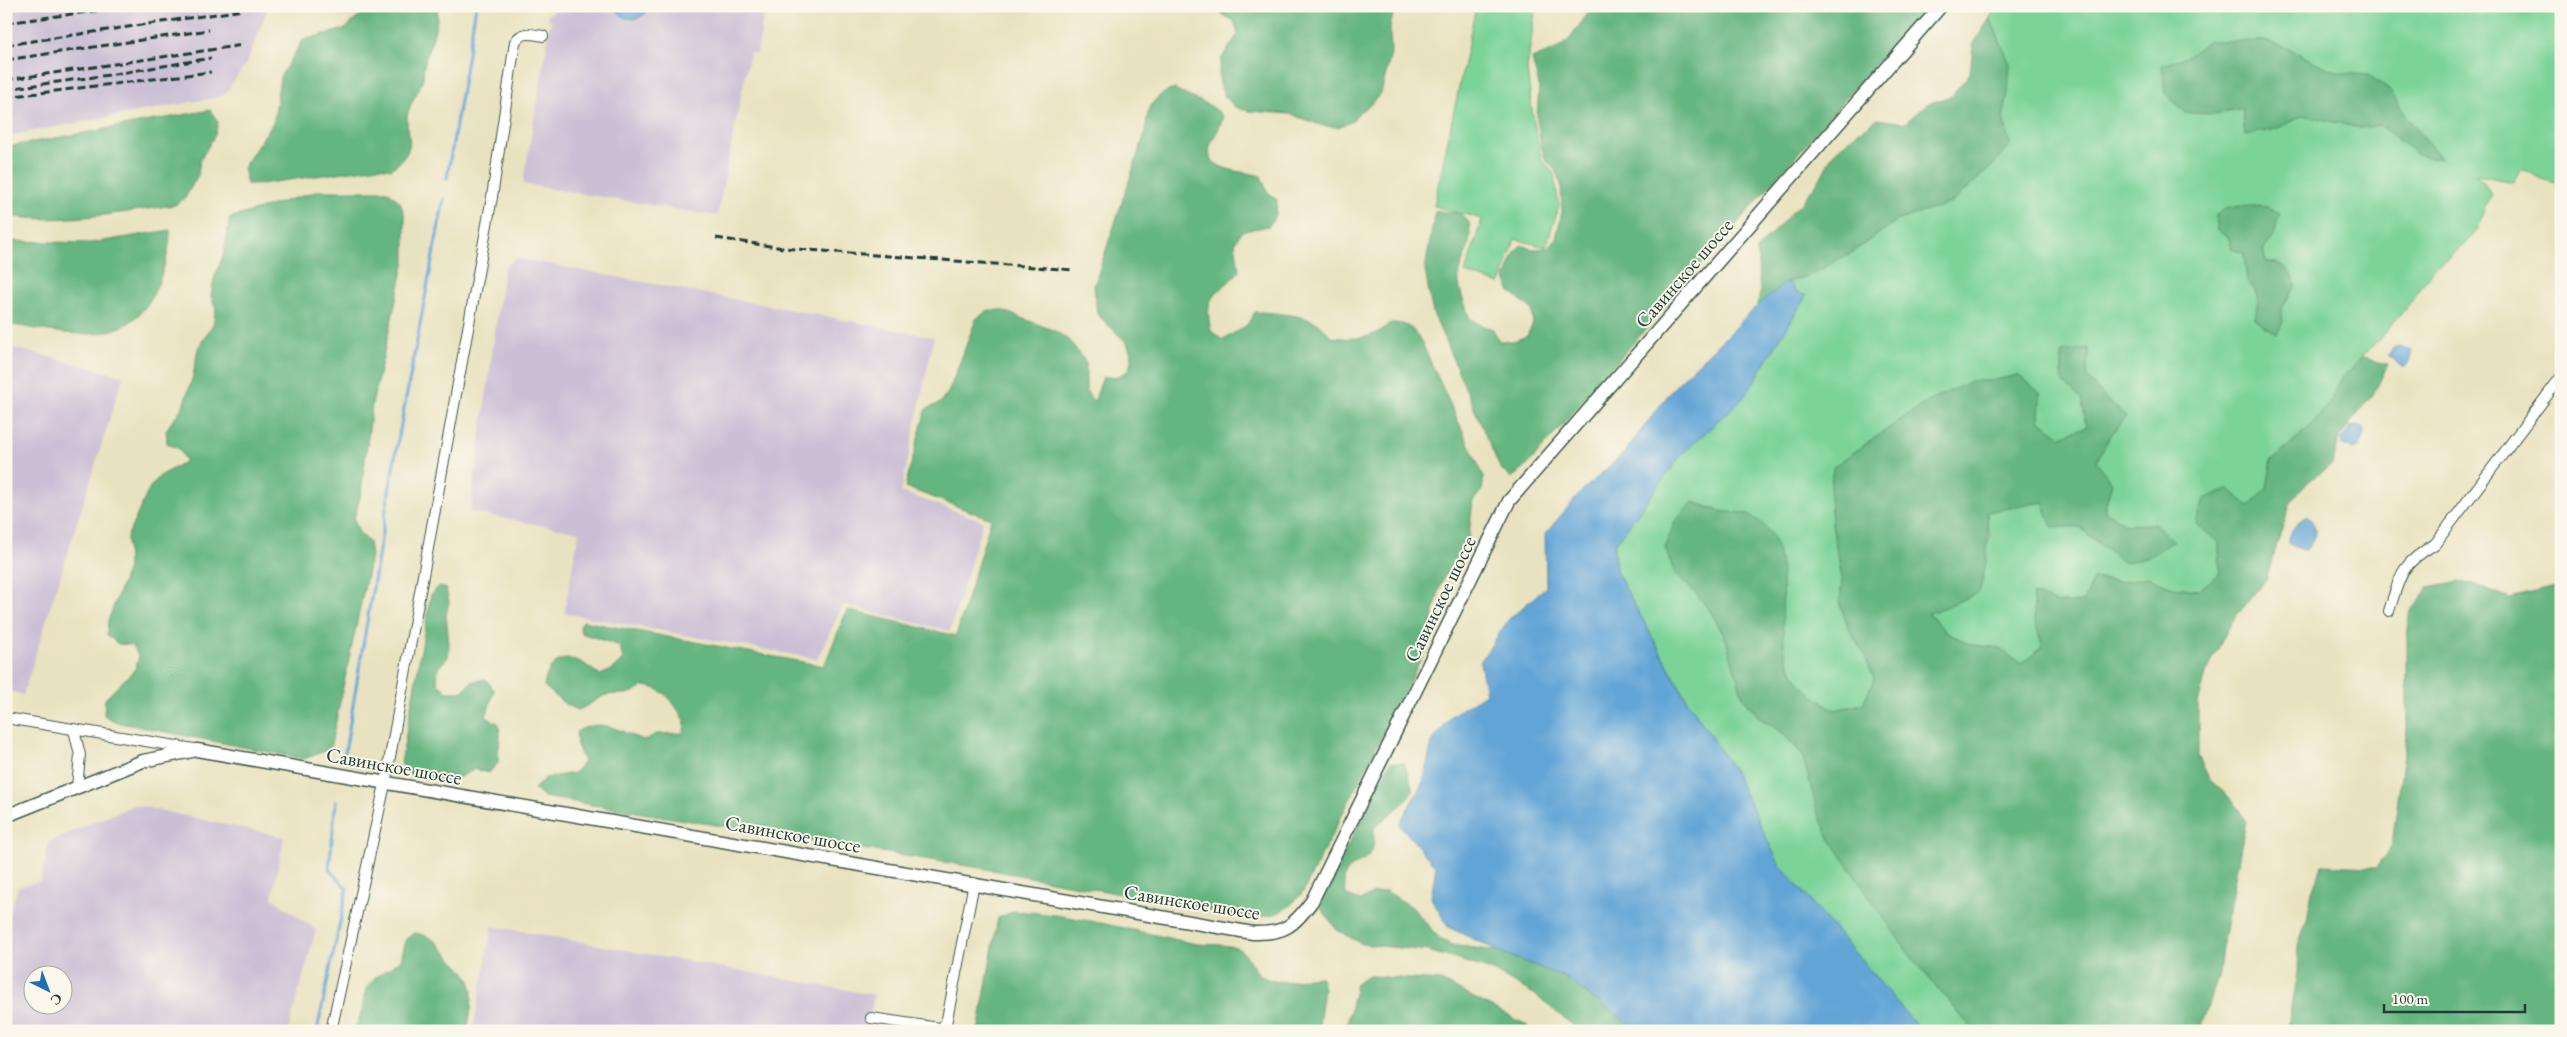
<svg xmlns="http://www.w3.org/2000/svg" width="2567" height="1037" font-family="'EB Garamond',serif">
	<rect width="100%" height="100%" fill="#fbf7ec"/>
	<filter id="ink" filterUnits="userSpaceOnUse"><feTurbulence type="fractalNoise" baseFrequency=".02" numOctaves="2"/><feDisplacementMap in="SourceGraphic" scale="10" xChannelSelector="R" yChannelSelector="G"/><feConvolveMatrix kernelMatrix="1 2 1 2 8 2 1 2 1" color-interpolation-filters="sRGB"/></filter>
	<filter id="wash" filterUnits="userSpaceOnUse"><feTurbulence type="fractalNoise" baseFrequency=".0096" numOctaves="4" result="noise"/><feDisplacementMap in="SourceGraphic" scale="20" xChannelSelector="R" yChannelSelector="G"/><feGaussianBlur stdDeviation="1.12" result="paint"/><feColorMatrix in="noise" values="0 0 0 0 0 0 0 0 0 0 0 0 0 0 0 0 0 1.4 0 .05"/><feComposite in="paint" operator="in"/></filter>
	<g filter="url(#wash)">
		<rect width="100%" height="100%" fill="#e9e2c0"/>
		<path fill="#cbbfd5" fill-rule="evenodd" d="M6 6H269L247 62 224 96 6 136Z
			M554 6H765L757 54 750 52 717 216 523 184 551 20 547 19 548 13H553Z
			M516 258 934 337 901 492 983 521 950 631 843 605 817 659 564 613 579 532 470 512 504 268Z
			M6 346 123 376 23 695 6 690Z
			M134 805 284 837 272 898 316 930 288 1031H6V925L18 887 41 881 48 842ZM62 974V1004H32V974Z
			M492 926 874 995 867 1031H473Z"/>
		<path fill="#7cd398" stroke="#4e8866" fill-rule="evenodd" d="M1476 6H1536L1527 69 1532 110 1541 158 1554 174 1559 206 1546 247 1515 239 1500 284 1465 273 1482 219 1434 206Z
			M1997 6H2561V184L2544 180 2521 168 2513 182 2474 174 2483 181 2491 195 2476 231 2460 248 2433 269 2414 298 2383 335 2342 377 2330 402 2314 423 2272 460 2267 487 2219 543 2220 573 2199 591 2173 587 2147 577 2121 582 2094 578 2084 602 2057 603 2033 595 2035 622 2043 647 2021 664 1999 648 1972 645 1947 633 1928 613 1990 538 1986 512 2043 502 2080 527 2101 546 2154 524 2126 525 2104 510 2112 483 2096 462 2109 438 2126 416 2105 399 2087 376 2088 348 2062 353V381L2082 400 2086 427 2061 436 2039 420 2040 393 2019 375 1991 381H1971L1922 405 1833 467 1830 496 1832 524 1842 577 1840 605 1850 631 1864 654 1874 679 1863 704 1835 710 1812 696 1794 675 1783 648 1780 559 1749 514 1720 511 1694 502 1675 522 1665 547 1675 574 1696 593 1713 615 1726 639 1743 697 1760 718 1783 733 1802 754 1811 782 1908 953 1974 1031H1921L1779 864 1733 769 1688 702 1616 571 1614 545 1681 455 1745 396 1806 296 1796 292 1788 281 1808 276 1854 251 1898 220 1951 203 1993 165 2010 145 2003 118 2008 92 1999 38 1990 18ZM2264 41 2290 49 2314 62 2341 73 2369 75 2391 92 2405 115 2441 158 2398 139 2380 125 2360 128 2304 115 2276 129 2245 135 2242 108 2214 114 2163 66 2237 43ZM2240 205 2268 207 2272 238 2263 249 2266 262 2280 263 2289 297 2281 308 2283 322 2255 318C2259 301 2259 293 2247 280L2244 253 2232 249 2229 238Z"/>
		<path fill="#65b580" stroke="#42795a" d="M370 6H437C440 26 428 46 424 66 423 71 424 76 422 81 419 92 411 101 408 112 404 125 413 138 408 150 405 158 398 164 391 169L379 167 261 184H247L243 168 274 121 280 77 303 40 345 29Z
			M1221 6H1395L1390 27 1391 54 1381 93 1371 104 1359 112 1351 122 1338 127 1323 126 1290 114 1248 111 1235 107 1225 97 1220 85 1219 71 1222 58 1238 34 1234 21 1222 14Z
			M1593 6H1926L1524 469 1511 478 1500 468 1433 313 1430 299 1425 270 1435 211 1459 213 1469 222C1473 251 1463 251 1459 275 1457 288 1466 304 1469 317L1480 325 1493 329 1499 341H1513L1527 336 1533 323 1532 309 1510 292 1505 278 1515 252 1521 245 1533 249 1548 248 1556 238 1562 212 1561 184 1555 170 1545 159 1541 146 1537 118 1539 85 1532 59 1558 48 1569 40Z
			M1990 18 2010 64 2008 92 2003 118 2010 145 1993 165 1951 203 1898 220 1854 251 1808 276 1788 282 1757 306 1760 292 1757 249 1803 201 1820 179 1833 154 1854 135 1877 119 1905 123 1927 104 1952 96 1970 73 1973 45Z
			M2209 41H2264L2290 49 2314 62 2341 73 2369 75 2391 92 2405 115 2441 159 2417 155 2380 125 2360 128 2304 115 2276 129 2245 135 2242 108 2214 114 2186 113 2165 93 2162 65 2188 56Z
			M1175 89C1193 101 1208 100 1223 116 1220 128 1217 131 1212 141 1197 172 1246 171 1261 176L1267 191 1277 200 1276 214 1269 226 1242 231 1235 242 1239 271C1219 296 1202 291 1211 331L1223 340 1247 325 1255 312C1268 312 1299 315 1311 320 1320 323 1326 331 1332 337 1356 340 1373 339 1391 323 1406 323 1413 327 1421 341L1484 477 1482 490 1473 501 1468 542 1459 552 1444 577 1439 590 1425 651 1303 892C1284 914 1273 918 1243 917L998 871 544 797 534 789 545 778 574 773 584 762 577 745 576 732C604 716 618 732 644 740L657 734 684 733 685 720C672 702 667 689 644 686 628 697 624 693 606 695 602 696 586 707 578 710L565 704 544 686C547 669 555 655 576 660 584 662 593 671 600 675L612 670 623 660 620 646 581 633 580 627 583 621 824 666 847 610 956 636 991 519 905 487 926 409 940 403 949 391 976 319 987 311 1001 310 1055 331 1070 341 1086 363V391L1094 402 1103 377H1117L1129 370 1132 356 1127 343 1097 314 1094 286 1146 130C1146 109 1153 95 1175 89Z
			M210 110 218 122 215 135 200 160 198 175 185 198 175 205C118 213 63 224 6 216V147Z
			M318 191H388L400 202 405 216V261L372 405 361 493 354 519 359 532 369 542 371 556 330 749 304 759 115 722 104 715 105 699 135 669 139 657 132 645 118 644 107 635 108 621 128 568 127 537 150 487 160 476 186 461 179 449 167 443 166 430 183 406 193 376 198 348 213 324 216 309 211 296 214 279 224 253 230 218Z
			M2240 205 2268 207 2280 213 2272 238 2263 249 2266 262C2283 264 2291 268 2296 285L2281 308 2283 322 2277 334 2265 327 2255 318C2259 301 2259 293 2247 281L2244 253 2232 249 2229 238 2217 230 2215 216 2226 208Z
			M170 230C170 248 166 262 160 278 134 355 69 333 6 324V241L91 243Z
			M2088 348 2087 376 2105 399 2126 416 2109 438 2096 462 2112 483 2104 510 2126 525 2154 524 2174 541 2150 556 2124 563 2080 527H2052L2043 502 1987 512C1989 544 1988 561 1979 593L1928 614 1947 633 1972 645 1999 648 2021 664 2043 647 2035 622 2033 594 2057 603 2084 602 2094 578 2121 582 2147 577 2173 587 2199 590 2220 573 2219 543 2196 524 2204 499 2229 489 2249 507 2267 487 2272 460 2314 423 2330 402 2342 377 2362 358 2388 364 2376 389 2341 435 2332 464 2309 481 2291 501 2266 579 2230 624 2206 674 2198 703V756L2210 780 2230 798 2246 820 2222 947 2219 974 2199 1031H1974L1908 953 1828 836 1817 810 1802 754 1783 733 1760 718 1743 697 1726 639 1713 615 1696 593 1675 574 1665 547 1675 521 1693 502C1702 505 1710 509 1719 511 1728 513 1741 511 1749 515 1807 543 1765 633 1795 676 1805 691 1820 701 1835 710L1863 704 1874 679 1864 654 1850 631 1840 605 1842 577 1832 524 1830 496 1833 467 1922 405 1971 381H1991L2019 375 2040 393 2039 420 2061 436 2086 427 2082 400 2062 381V352Z
			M2458 581 2485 588 2510 598 2561 586V1031H2287L2297 973 2298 945 2307 920 2312 891 2322 865 2377 867 2392 845 2407 730V636L2411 609 2429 587Z
			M440 586 446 589 449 602 446 615 449 644 448 657 438 668 437 683 447 692H461L471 682 486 679 494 690 486 717 498 723C503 740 497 745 498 763L489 773 475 769 450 782 409 774 401 763 431 594Z
			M1390 763H1404L1413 789 1406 801 1374 828C1374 836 1375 848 1369 855 1353 871 1338 865 1347 896L1360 901 1372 894 1386 891 1412 907 1440 939 1452 945 1498 951 1564 977 1639 1031H1580L1534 994 1489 969 1428 951 1362 944 1337 930 1321 908 1323 894Z
			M1014 911C1073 914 1134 931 1192 943 1206 946 1223 943 1237 948 1246 952 1249 961 1254 968 1272 992 1298 977 1321 977L1324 989 1318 1031H978L998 918Z
			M415 933C438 937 440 947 455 962 461 968 469 975 471 984 474 998 470 1016 467 1031H354L362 1011 366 989 376 977 401 960 406 939Z
			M1369 976 1441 981 1523 1023 1534 1031H1346L1356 983Z"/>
		<path fill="#62a4d6" stroke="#407085" d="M618 6H649L644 12 646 13 636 19 625 18 617 11 619 9Z
			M1788 281 1796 292 1806 296 1745 396 1681 455 1614 545 1616 571 1688 702 1733 769 1779 864 1921 1031H1639L1564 977 1498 951 1448 927 1431 898 1436 867 1399 824 1423 782 1432 742 1452 715 1486 694 1480 662 1509 619 1546 587 1545 534 1583 490 1624 453 1675 386 1757 306Z
			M2399 346 2412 350 2409 363 2404 368 2388 355 2393 348Z
			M2358 426 2364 428V436L2358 448 2352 450 2343 445 2342 439 2350 427Z
			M2307 516C2320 527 2316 540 2305 551L2289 544C2288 532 2297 521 2307 516Z"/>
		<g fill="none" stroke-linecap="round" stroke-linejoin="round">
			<path stroke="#62a4d6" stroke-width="3" d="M447 178 476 6
				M344 758 396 451 444 198
				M317 1031 347 889 329 869 336 801"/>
		</g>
	</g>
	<g filter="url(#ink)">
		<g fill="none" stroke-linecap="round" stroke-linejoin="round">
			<defs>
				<path id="minor" d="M2389 611C2401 574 2400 565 2435 544L2561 377
					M6 718 194 749
					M74 730 80 755 77 788
					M871 1018 939 1028 946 1024 974 883
					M331 1031 385 784 492 197 515 42C522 31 531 34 543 36"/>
				<path id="tertiary" d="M6 816 143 761 197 750 1253 933C1284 934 1294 926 1312 901L1509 501 1941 6"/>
			</defs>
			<use href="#minor" stroke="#3d5649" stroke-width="12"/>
			<use href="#tertiary" stroke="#3d5649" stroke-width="15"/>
			<use href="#minor" stroke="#fff" stroke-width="10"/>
			<use href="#tertiary" stroke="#fff" stroke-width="12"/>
			<path stroke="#1f3d34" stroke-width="3" stroke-dasharray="8 4" stroke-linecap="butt" d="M6 8 17 6
				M6 23 131 6
				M6 45 243 10
				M6 60 209 30
				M6 80 243 45
				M6 89 109 75 211 58
				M6 97 211 72
				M716 238 783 248 1074 270"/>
		</g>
	</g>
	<g text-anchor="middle" stroke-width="4" stroke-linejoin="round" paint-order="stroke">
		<g font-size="20" fill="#1f3d34" stroke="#fbf7ec">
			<text transform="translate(1684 273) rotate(-49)" y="7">Савинское шоссе</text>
			<text transform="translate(1440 599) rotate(-64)" y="7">Савинское шоссе</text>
			<text transform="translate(394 766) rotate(10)" y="7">Савинское шоссе</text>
			<text transform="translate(793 834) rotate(10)" y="7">Савинское шоссе</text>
			<text transform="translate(1192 902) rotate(9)" y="7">Савинское шоссе</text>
		</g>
	</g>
	<rect width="2567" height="1037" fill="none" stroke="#fbf7ec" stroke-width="25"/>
	<g transform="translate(48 990) rotate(138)"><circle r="24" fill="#fbf7ec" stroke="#a3ada2"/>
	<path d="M0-4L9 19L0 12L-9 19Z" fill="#1f6fb2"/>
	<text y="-8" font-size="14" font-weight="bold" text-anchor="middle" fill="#1f3d34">С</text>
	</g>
	<path d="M2384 1004v8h141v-8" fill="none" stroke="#1f3d34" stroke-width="2.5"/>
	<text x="2392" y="1004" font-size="15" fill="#1f3d34" stroke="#fbf7ec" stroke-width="4" paint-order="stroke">100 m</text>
</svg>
